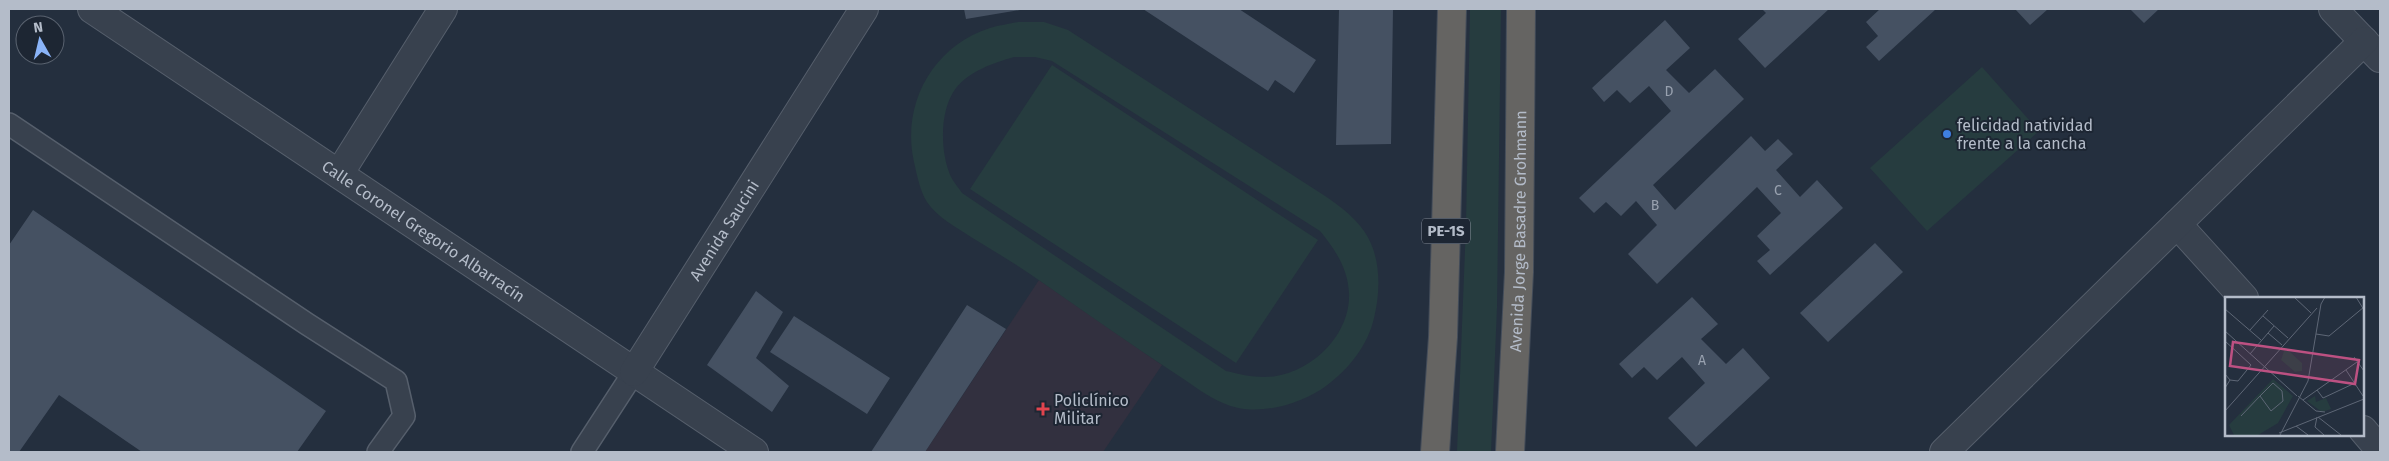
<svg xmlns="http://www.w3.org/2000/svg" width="2389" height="461" font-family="'Fira Sans',sans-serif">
	<rect width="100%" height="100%" fill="#242f3e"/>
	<path fill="#32303f" d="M1039 280 1162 365 1103 452H925Z"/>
	<path fill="#263c3f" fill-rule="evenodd" d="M1470 9H1501L1497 307 1491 452H1457L1466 225Z
		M1018 22H1044L1068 30 1322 194C1337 204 1353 215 1364 231 1381 255 1381 290 1374 318 1368 345 1349 369 1326 386 1300 405 1255 418 1223 403 1208 397 1193 385 1179 376 1133 346 1088 314 1043 283 1020 266 995 252 971 237 956 227 938 218 927 202 920 191 917 175 914 162 901 104 933 46 990 28 999 25 1009 24 1018 22ZM1014 57H1035L1052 61 1320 231C1335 249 1348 269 1349 293 1351 337 1307 377 1264 377 1251 377 1239 374 1226 371L962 193C959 188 954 183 951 177 940 153 939 110 956 88 970 71 993 63 1014 57Z
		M1052 65 1318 240 1236 363 970 189Z
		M1982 67 2039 131 1927 231 1870 168Z"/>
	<path fill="#455162" d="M964 9H1020V10L966 19Z
		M1143 9H1239L1316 60 1294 93 1275 80 1268 91Z
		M1339 9H1393L1391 144 1336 145Z
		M1762 9H1829L1765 68 1738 39 1766 13Z
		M1880 9H1936L1879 61 1866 47 1878 36 1866 22Z
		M2015 9H2048L2030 25Z
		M2130 9H2159L2144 23Z
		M1665 20 1690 48 1666 70 1689 93 1715 69 1744 99 1653 185 1675 210 1751 136 1765 151 1778 139 1793 154 1776 170 1800 197 1817 180 1843 208 1770 275 1757 261 1770 250 1757 236 1781 213 1757 187 1657 284 1628 254 1657 225 1636 201 1621 216 1606 202 1594 213 1579 198 1671 111 1649 86 1630 103 1617 90 1604 102 1592 88Z
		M33 210 326 411 297 452H142L59 395 19 452H9V245Z
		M1875 243 1903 272 1828 342 1800 313Z
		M756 291 783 312 756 358 789 386 772 412 707 365Z
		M1692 297 1718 324 1701 339 1726 364 1743 348 1770 378 1696 447 1668 418 1705 383 1682 357 1657 380 1644 367 1632 378 1619 364Z
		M967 305 1006 329 925 452H871Z
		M794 316 890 378 867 414 770 352Z"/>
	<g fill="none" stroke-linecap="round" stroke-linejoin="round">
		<defs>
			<path id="service" d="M9 124 307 324 396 381 404 416 378 452
				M582 452 634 372"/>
			<g id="minor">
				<path id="s1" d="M92 9 754 452"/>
				<path d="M2333 9 2380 58"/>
				<path d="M339 174 443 9"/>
				<path d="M2177 224 2244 298"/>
				<path id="s2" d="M634 372 864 9"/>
				<path d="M2363 430 2380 450"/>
				<path d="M1944 452 2364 41"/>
			</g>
			<g id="trunk">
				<path d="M1435 452 1443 337 1452 9"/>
				<path id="s3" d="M1510 452 1519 272 1521 9"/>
			</g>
		</defs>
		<use href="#service" stroke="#565f6c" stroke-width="24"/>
		<use href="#minor" stroke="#565f6c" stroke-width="30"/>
		<use href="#trunk" stroke="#434c59" stroke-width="30"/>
		<use href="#service" stroke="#38414e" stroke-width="21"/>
		<use href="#minor" stroke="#38414e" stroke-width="28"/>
		<use href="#trunk" stroke="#656462" stroke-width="28"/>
	</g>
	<circle fill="#3f7fe0" stroke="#1d2633" stroke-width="2" cx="1947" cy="134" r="5"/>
	<path fill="#e0444e" stroke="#1d2633" stroke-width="2" d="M1040.5 401.5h5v5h5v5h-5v5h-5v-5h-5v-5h5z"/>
	<g text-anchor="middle" stroke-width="4" stroke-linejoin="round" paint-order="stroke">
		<g font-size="14" fill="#98a1af">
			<text x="1669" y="96">D</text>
			<text x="1778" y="195">C</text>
			<text x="1655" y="210">B</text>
			<text x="1702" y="365">A</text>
		</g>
		<rect fill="#1d2633" stroke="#878f9c" stroke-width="1" x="1422" y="218.5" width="48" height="25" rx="4"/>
		<g font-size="15" font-weight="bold" fill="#b4bcc9">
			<text x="1446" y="236">PE-1S</text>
		</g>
		<g font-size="16" fill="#b4bcc9" stroke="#1d2633" text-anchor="start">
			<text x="1957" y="131">felicidad natividad<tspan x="1957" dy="18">frente a la cancha</tspan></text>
			<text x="1054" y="406">Policlínico<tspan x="1054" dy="18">Militar</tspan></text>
		</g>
		<g font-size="16" fill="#b4bcc9" stroke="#1d2633">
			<text dy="6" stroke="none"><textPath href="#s1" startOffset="399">Calle Coronel Gregorio Albarracín</textPath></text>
			<text dy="6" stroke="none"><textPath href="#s2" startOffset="168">Avenida Saucini</textPath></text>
			<text dy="6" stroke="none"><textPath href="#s3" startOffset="221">Avenida Jorge Basadre Grohmann</textPath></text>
		</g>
	</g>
	<g transform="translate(2225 297)">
		<rect width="139" height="139" fill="#242f3e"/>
		<path d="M59 54H64L77 66V74L70 75 56 63ZM48 82 68 99 53 126 33 138H9L4 128ZM90 99 91 105 101 101 106 112 97 115 82 104Z" fill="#263c3f"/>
		<path fill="none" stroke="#5e6776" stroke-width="1" d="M69 0 86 16M131 0 139 13M0 12 36 43M38 19 63 41M25 33 43 13M0 34 72 99M43 36 57 48M91 37 104 39 139 10M0 44 26 68 13 84 5 83M25 57 49 29M129 60 139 74M121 73 138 99M0 77 5 83 0 91M92 93 98 101 130 86M73 99 91 114 100 115M78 103 132 65M0 114 92 11M16 119 35 99 48 86 57 94 58 104 46 114 35 99M92 120 90 130 99 138M93 120 116 138M71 129 83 138M54 136 139 102M55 138 83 84 96 7 100 0"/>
		<path fill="#bd5182" fill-opacity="0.15" stroke="#bd5182" stroke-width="2.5" d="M8 45 134 63 130 87 5 69Z"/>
		<rect width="139" height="139" fill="none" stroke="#b4bcc9" stroke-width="2.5"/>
	</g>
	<rect width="2389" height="461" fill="none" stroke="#b4bcc9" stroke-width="20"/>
	<g transform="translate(40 40) rotate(352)"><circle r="24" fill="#1d2633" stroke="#59626f"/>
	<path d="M0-4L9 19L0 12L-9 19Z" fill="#8ab4f8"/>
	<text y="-8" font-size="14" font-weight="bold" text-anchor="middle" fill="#b4bcc9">N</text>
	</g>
</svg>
